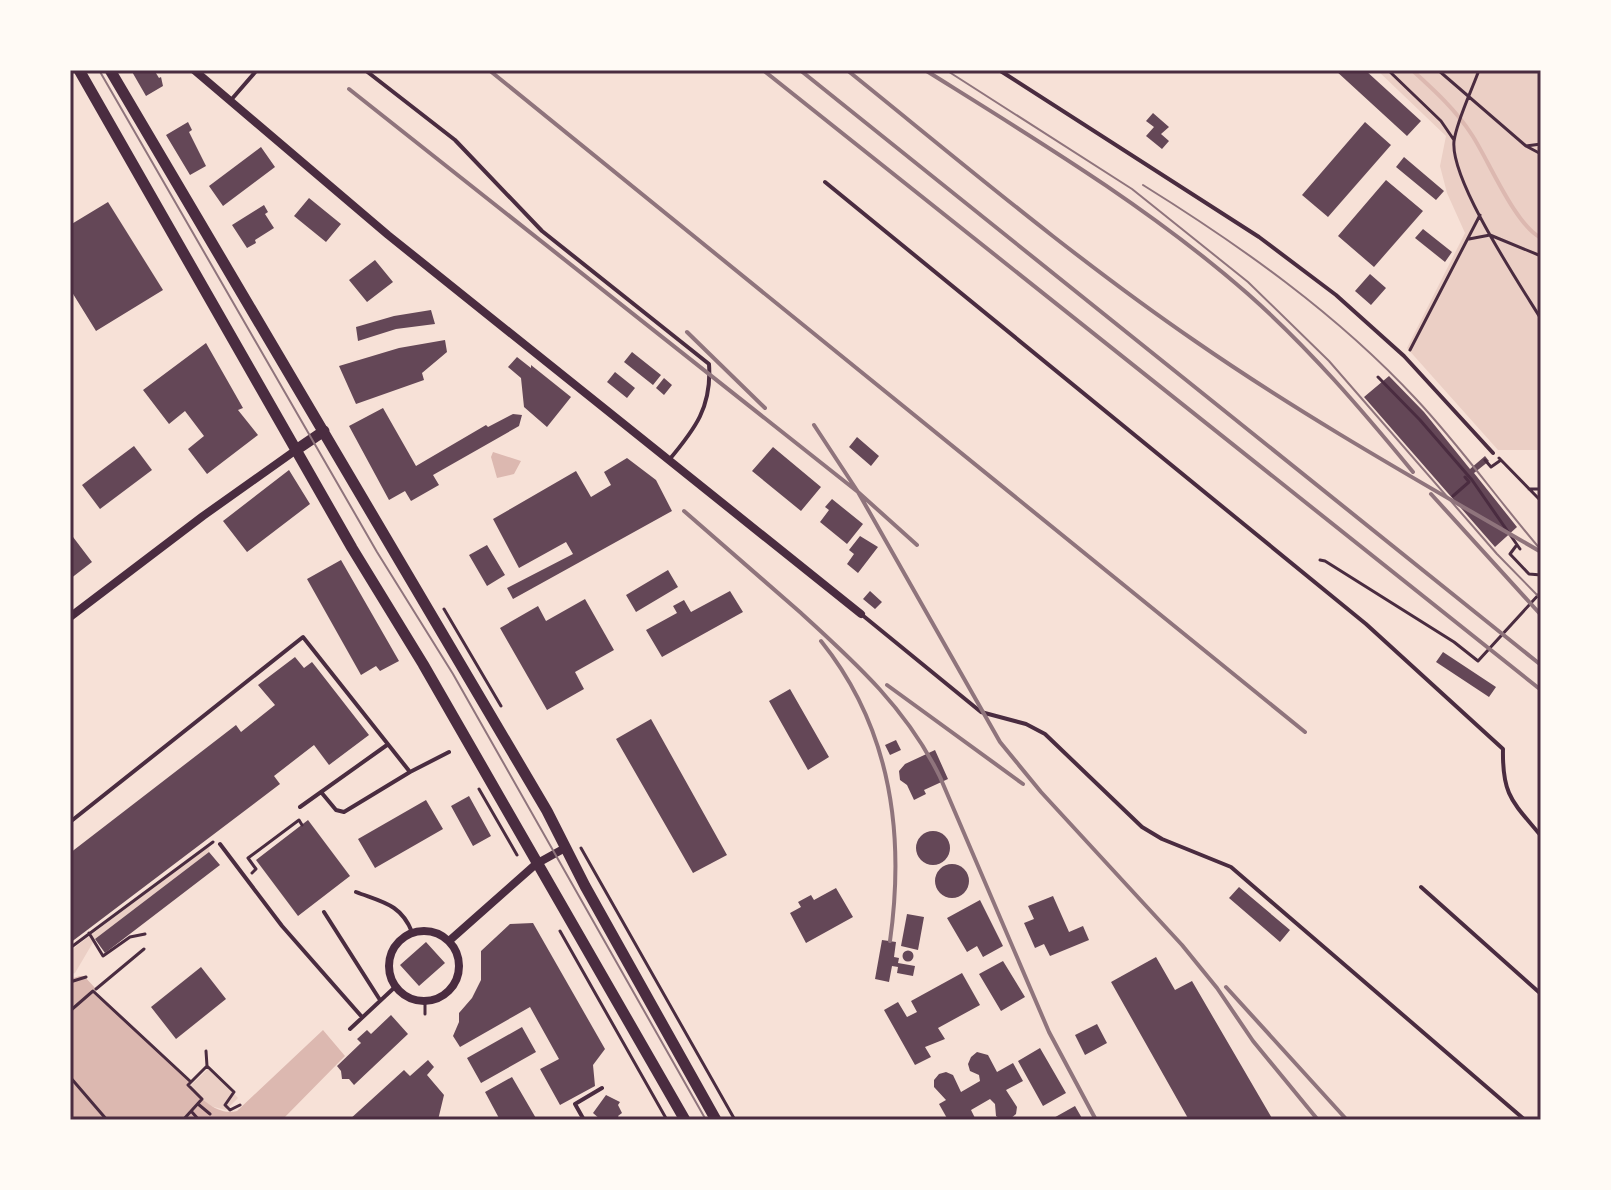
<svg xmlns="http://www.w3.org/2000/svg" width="1611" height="1190" font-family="Poppins,sans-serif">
	<rect width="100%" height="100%" fill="#f7e1d7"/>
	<path fill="#ebcfc5" d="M1377 70H1541V450H1498L1407 348 1465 233 1447 193 1440 166 1446 136Z
		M210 844 209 852 95 939 75 973 70 975V951Z
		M209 1068 238 1098 226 1110 210 1106 190 1086Z"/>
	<path fill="#dcb8b0" d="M493 452 521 461 514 474 497 478 491 457Z
		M80 976H84L96 989 94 990 191 1082 188 1085C202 1098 216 1116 237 1111L323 1030 345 1056 282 1120H70V979Z"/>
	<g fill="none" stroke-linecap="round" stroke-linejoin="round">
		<path stroke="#dcb8b0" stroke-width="4" d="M1412 70C1434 90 1456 110 1472 135 1489 161 1515 225 1541 238"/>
	</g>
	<path fill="#644757" d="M131 70H154L159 78 161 77 163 86 146 96Z
		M1335 70H1365L1421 121 1407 136Z
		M1153 113 1169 127 1161 134 1169 141 1162 149 1146 136 1154 127 1146 121Z
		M188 122 192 130 189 132 206 166 190 175 166 135Z
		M1365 122 1391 145 1328 217 1302 195Z
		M261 147 275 167 223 206 209 186Z
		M1404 157 1444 191 1436 200 1396 167Z
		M1386 180 1423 211 1374 267 1338 236Z
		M309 198 341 224 326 242 294 216Z
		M108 202 163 290 96 331 70 289V225Z
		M264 205 268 212 265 214 274 228 255 240 256 243 247 248 232 225Z
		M1423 229 1452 252 1445 262 1415 238Z
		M375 260 393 282 367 302 349 280Z
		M1370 274 1386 288 1371 305 1355 291Z
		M431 310 435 324 396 329 358 341 356 327 394 316Z
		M445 340 447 352 422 373 424 380 356 404 339 366 399 348Z
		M206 343 243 408 238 410 258 435 207 474 188 449 204 436 185 411 169 424 143 390Z
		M632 352 661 375 653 385 624 362Z
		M517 357 531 368V365L571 397 547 427 524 407 521 378 508 367Z
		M615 372 635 388 627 398 607 382Z
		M1389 376 1424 412 1470 469 1485 456 1489 461 1474 473 1517 527 1495 547 1364 397Z
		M664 378 672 385 664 395 656 388Z
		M383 408 416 466 486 425 488 427 513 414 522 415 519 426 433 475 439 485 411 501 405 491 389 500 349 426Z
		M857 437 879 456 871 466 849 447Z
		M134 446 152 470 100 509 82 485Z
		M773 447 821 487 801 511 752 471Z
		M627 458 656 480 672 511 513 599 507 588 573 554 566 542 519 568 493 519 576 471 591 497 611 485 604 472Z
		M289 470 310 504 247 552 223 521Z
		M832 499 863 524 847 544 820 522 829 510 825 507Z
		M70 533 92 562 70 579Z
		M860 536 878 547 858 573 847 564 854 554 849 550Z
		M487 545 505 575 487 586 469 555Z
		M341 560 399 661 380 671 376 666 361 675 307 579Z
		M668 570 678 587 636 612 626 595Z
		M730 591 743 612 662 657 646 630 677 613 673 606 684 600 691 612Z
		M870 591 882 602 875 609 863 599Z
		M585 599 614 650 575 672 584 689 547 710 500 628 538 606 546 621Z
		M1443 652 1496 687 1489 697 1436 662Z
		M295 657 304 668 312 662 316 667 369 735 329 765 314 745 274 776 280 784 70 943V853L236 725 241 732 275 705 258 685Z
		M790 689 829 757 808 770 769 701Z
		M651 719 727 855 693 873 616 739Z
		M896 740 901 750 890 755 885 745Z
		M935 750 948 779 924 790 926 794 914 800 907 785 900 780 899 771 905 764Z
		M469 796 491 836 473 846 451 806Z
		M426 800 443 829 375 868 358 839Z
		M308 820 350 876 298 916 256 860Z
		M916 848a17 17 0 1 1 34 0a17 17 0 1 1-34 0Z
		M209 852 220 865 105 953 95 939Z
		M935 881a17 17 0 1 1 34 0a17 17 0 1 1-34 0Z
		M1239 887 1290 930 1280 942 1229 898Z
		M836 888 853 917 806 943 790 913 801 907 798 902 811 895 814 900Z
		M1053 896 1069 932 1083 926 1089 940 1050 956 1044 944 1035 948 1024 923 1034 919 1028 906Z
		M980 900 1003 946 983 957 977 946 967 952 947 918Z
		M907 914 924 917 918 950 901 946Z
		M533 923 605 1049 593 1065 595 1086 560 1105 540 1069 559 1059 530 1007 460 1047 453 1036 459 1022V1013L472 998 481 980V951L510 924Z
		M882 940 896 942 894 957 899 958 898 963 915 966 913 976 897 973 898 967 892 966 889 982 875 979Z
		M426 942 445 963 419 986 400 965Z
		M902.5 956a5.5 5.5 0 1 1 11 0a5.5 5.5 0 1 1-11 0Z
		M1156 957 1175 990 1192 981 1273 1120H1189L1111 982Z
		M1003 961 1025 997 1001 1011 979 974Z
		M201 967 226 999 176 1039 151 1007Z
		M962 973 980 1005 938 1028 945 1039 925 1047 931 1057 915 1065 884 1010 898 1002 907 1017 917 1012 911 1001Z
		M391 1015 408 1034 354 1085 349 1079H342L341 1071 337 1066 361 1043 357 1039 367 1030 371 1034Z
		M1097 1024 1107 1043 1085 1055 1075 1035Z
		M522 1027 536 1052 481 1083 467 1058Z
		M1040 1048 1066 1093 1043 1106 1018 1061Z
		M977 1052 988 1055 997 1072 1013 1063 1023 1081 1006 1090 1017 1107 1016 1114 1010 1119 1002 1120 996 1116 995 1104 990 1099 971 1110 976 1120H948L939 1104 946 1100 934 1087V1080L939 1074 946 1072 953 1075 961 1092 980 1081 979 1075 970 1071 968 1064 971 1057Z
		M428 1060 434 1067 427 1075 444 1095 438 1120H349L404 1070 410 1076Z
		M512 1077 537 1120H500L485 1092Z
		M606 1095 620 1102 618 1105 622 1113 618 1116 620 1120H601L593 1113Z
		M1075 1106 1083 1120H1050Z"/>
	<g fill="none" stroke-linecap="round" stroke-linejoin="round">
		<path stroke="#4a2c40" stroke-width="3" d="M1388 70 1441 121 1454 140
			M1438 70 1526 146 1541 144
			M1479 70C1472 90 1457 120 1454 141 1450 180 1519 283 1541 319
			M1526 146 1541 154
			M1469 239 1490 235 1541 256
			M1410 350 1480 215
			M1378 377 1420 420 1472 480 1520 549
			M1499 458 1541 501
			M1485 460 1491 467 1501 460
			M1529 489H1541
			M1453 496 1469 482 1465 477
			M1516 546 1510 554 1529 574 1541 575
			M1320 560 1325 561 1454 642 1478 661 1541 592
			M444 609 501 706
			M479 789 517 855
			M581 848 735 1120
			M252 873 256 869 248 858 299 820 302 825
			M560 931 667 1120
			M89 933 103 956 130 937 145 934
			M70 948 213 842
			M70 982 86 977
			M96 989 144 949
			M70 1011 93 991 191 1082 188 1085 202 1099 183 1120
			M425 1014V1001
			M206 1051 207 1066 234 1092 225 1105 230 1110 240 1105
			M70 1077 107 1120
			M191 1082 207 1066
			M198 1104 210 1114
			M191 1111 199 1120"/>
		<path stroke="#4a2c40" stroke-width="4" d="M365 70 455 140 542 231 709 364C712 407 695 429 669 460
			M999 70 1259 237 1336 295 1404 356 1493 453
			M231 100 257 70
			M825 182 1366 624 1503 749C1502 796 1513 802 1541 836
			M861 614 981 712 1026 724 1045 734 1142 827 1162 839 1231 867 1525 1120
			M321 792 336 810 344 812 410 772
			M300 807 387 745
			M70 822 303 637 410 772 449 752
			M220 844 282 926 362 1017
			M1421 887 1541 994
			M356 892C382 902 401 904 412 932
			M324 912 380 1000
			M350 1029 395 987
			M584 1120 575 1104 602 1088"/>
		<path stroke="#4a2c40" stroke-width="8" d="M194 70 388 235 861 614
			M70 617 203 516 296 450
			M389 966a35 35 0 1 1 70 0a35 35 0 1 1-70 0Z
			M449 941 536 864 565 848"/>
		<path stroke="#4a2c40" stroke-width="11" d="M79 70 352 548 423 664 685 1120
			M110 70 547 811 585 886 716 1120
			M296 450 324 431"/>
		<path stroke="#8f747c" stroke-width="2" d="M99 70 377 552 453 674 706 1120
			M946 70 1132 189 1248 282 1329 361 1497 554 1541 599
			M1143 185C1241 246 1337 314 1416 399 1461 447 1498 500 1541 550"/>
		<path stroke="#8f747c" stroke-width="4" d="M489 70 1305 732
			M763 70 1541 690
			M800 70 1541 665
			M847 70C961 162 1074 258 1195 341 1306 418 1424 484 1541 552
			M925 70C1037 140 1150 208 1248 294 1309 348 1362 410 1413 472
			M349 89 858 492 917 545
			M687 332 765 408
			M814 425 858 492 1000 742 1041 792 1182 945 1217 988 1253 1041 1318 1120
			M1431 494 1541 615
			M684 511C723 545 762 579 801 613 856 663 907 709 940 777L1049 1032 1096 1120
			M821 641C891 728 905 834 890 941
			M887 685 1023 784
			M1226 987 1347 1120"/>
	</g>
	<rect width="1611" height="1190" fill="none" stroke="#fffaf5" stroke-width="144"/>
	<rect x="72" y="72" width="1467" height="1046" fill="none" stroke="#4a2c40" stroke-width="3"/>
</svg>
